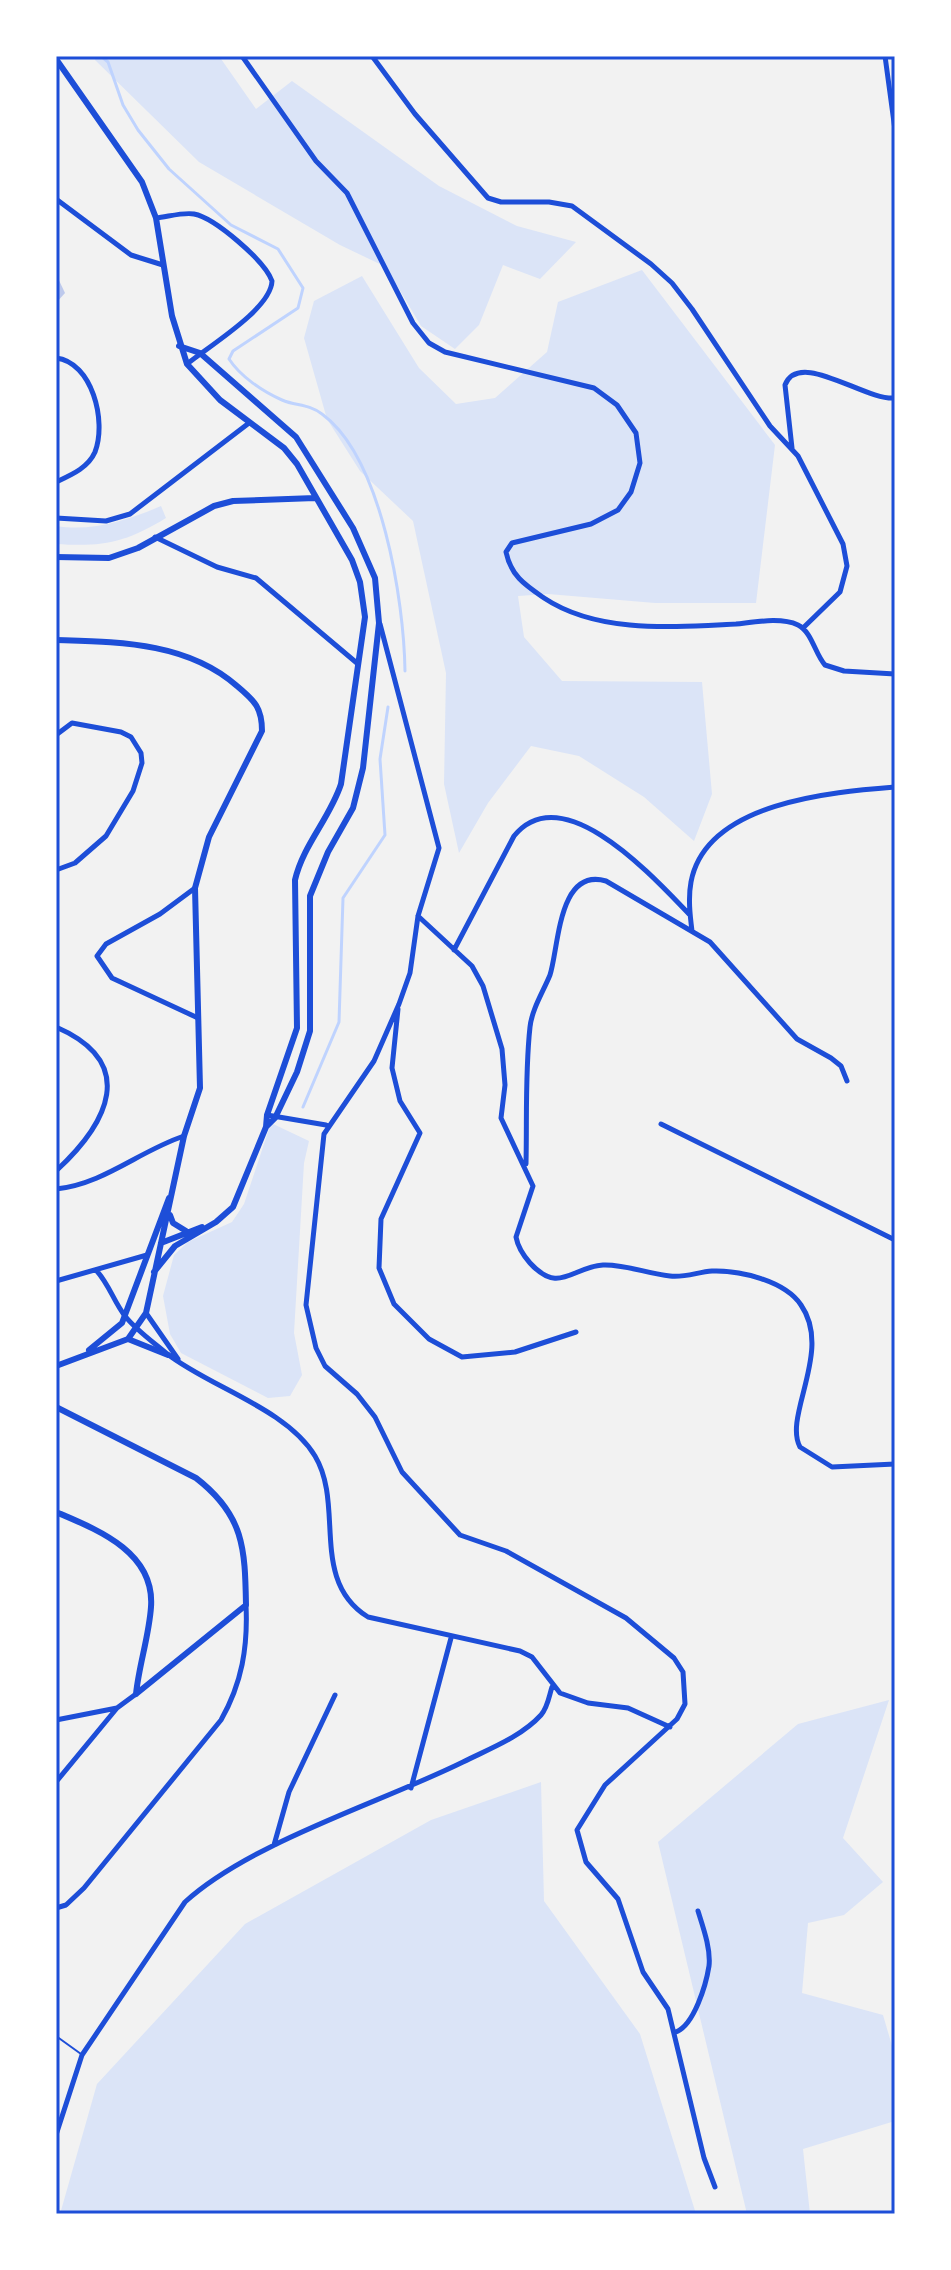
<svg xmlns="http://www.w3.org/2000/svg" width="951" height="2270" font-family="Overpass,sans-serif">
	<rect width="100%" height="100%" fill="#f2f2f2"/>
	<path fill="#dbe4f7" d="M96 56H219L256 109 292 81 439 186 517 226 576 242 540 279 503 265 479 325 455 349 421 326 386 267 340 245 199 162 95 60Z
		M642 270 775 445 756 603H655L548 594 518 596 524 637 562 681 702 682 712 794 694 841 644 797 579 756 531 746 488 803 459 853 444 784 446 673 413 521 360 471 327 419 304 338 314 301 362 276 419 368 456 404 495 398 547 352 558 302Z
		M161 506 166 518C125 543 103 547 56 544V526C93 532 128 520 161 506Z
		M271 1123 309 1141 304 1163 294 1333 302 1375 290 1396 268 1398 181 1353 170 1334 163 1296 174 1255 188 1242 232 1222 244 1204Z
		M889 1700 843 1838 883 1882 844 1915 808 1923 802 1993 883 2015 895 2056V2121L803 2149 810 2214H747L658 1842 798 1724Z
		M541 1782 544 1901 640 2034 696 2214H60L97 2084 245 1924 431 1820Z"/>
	<g fill="none" stroke-linecap="round" stroke-linejoin="round">
		<path stroke="#bfd3fe" stroke-width="3" d="M101 56 108 62 123 105 138 130 169 169 231 225 278 249 303 288 298 308 233 351 229 359C240 376 263 392 282 400 296 406 309 404 322 414 382 458 404 601 405 671
			M303 1107 339 1022 343 898 385 835 380 759 388 707"/>
	</g>
	<path fill="#bdc9ec" d="M56 274 65 293 56 303Z"/>
	<g fill="none" stroke-linecap="round" stroke-linejoin="round">
		<path stroke="#1d4ed8" stroke-width="2" d="M56 2036 81 2054"/>
		<path stroke="#1d4ed8" stroke-width="5" d="M242 56 316 161 347 193 413 323 429 343 445 352 594 388 617 405 636 433 640 463 631 492 618 510 591 524 512 543 506 552C511 576 525 585 544 598 598 634 674 627 736 624 755 622 781 617 798 625 812 632 815 654 825 665L844 671 895 674
			M372 56 415 114 488 198 501 202H549L572 206 651 264 672 283 692 309 770 426 798 456 843 544 847 566 840 592 803 628
			M885 56 895 130
			M56 199 131 255 163 265
			M156 218C167 217 183 212 194 214 215 218 265 261 272 281 271 309 209 346 187 364
			M56 358C92 362 107 421 95 452 88 468 71 475 56 482
			M792 448 785 385C799 349 865 401 895 398
			M56 518 106 521 130 514 249 423
			M155 537 217 567 256 578 358 664
			M380 624 439 848 418 916 410 973 399 1004 374 1061 324 1134 306 1305 316 1348 325 1366 357 1394 375 1417 402 1472 460 1535 506 1551 626 1618 674 1658 683 1672 685 1704 677 1719 605 1785 577 1830 586 1862 618 1899 643 1972 668 2009 704 2158 715 2187
			M56 735 72 723 121 732 131 737 141 753 142 763 133 791 106 836 75 863 56 870
			M195 888 160 914 106 944 97 956 112 978 198 1018
			M418 916 472 966 483 986 502 1049 505 1085 501 1118 533 1186 516 1237C518 1248 523 1255 530 1263 559 1295 572 1267 603 1265 625 1264 648 1274 670 1276 684 1278 698 1272 712 1271 740 1270 785 1281 801 1305 833 1351 783 1416 800 1447L832 1467 895 1464
			M692 931C690 915 688 898 691 882 706 802 832 792 895 787
			M454 950 514 836C563 776 654 878 690 915
			M398 1009 392 1068 400 1101 420 1133 381 1219 379 1268 394 1304 429 1339 462 1357 515 1352 576 1332
			M56 1027C139 1063 108 1123 56 1171
			M267 1115 326 1125
			M661 1124 895 1240
			M526 1164C527 1119 525 1072 530 1027 532 1009 543 992 550 975 559 947 558 867 606 881L710 942 797 1039 831 1058 841 1066 847 1081
			M56 1189C104 1184 139 1151 184 1136
			M96 1270C109 1284 114 1302 125 1316 135 1329 153 1342 166 1353 209 1387 286 1408 315 1456 345 1506 309 1580 368 1617L520 1651 532 1657 560 1693 588 1703 628 1708 670 1727
			M56 1281 147 1255
			M146 1313 178 1359
			M56 1720 117 1708 136 1694
			M56 1782 117 1708
			M411 1788 451 1638
			M274 1845 289 1792 335 1695
			M56 1908 66 1905 84 1888 221 1720C242 1683 248 1647 246 1605
			M676 2032C694 2025 706 1985 709 1966 711 1949 703 1927 698 1911
			M56 2135 82 2055 185 1902C251 1842 380 1803 463 1762 489 1749 521 1737 541 1715 548 1707 549 1696 552 1687"/>
		<path stroke="#1d4ed8" stroke-width="6" d="M56 59 142 182 156 218 172 316 187 364 220 400 284 448 297 464 352 560 360 582 365 617 341 784C330 818 303 845 295 880L297 1028 267 1115 266 1127 233 1207 216 1222 175 1246 154 1272
			M179 346 200 353 296 437 353 528 375 578 379 623 363 768 353 808 328 852 310 896V1031L297 1072 275 1118 266 1127
			M56 557 109 558 138 548 214 506 233 501 315 498
			M56 640C119 642 187 642 237 686 255 701 262 708 262 731L209 837 195 888 200 1088 184 1136 146 1313 128 1339 56 1366
			M170 1215 173 1223 186 1231
			M161 1243 202 1227
			M128 1339 168 1355
			M89 1350 122 1323 169 1198
			M56 1407 196 1478C244 1515 245 1548 246 1605L136 1694
			M56 1512C98 1530 155 1552 151 1607 149 1636 139 1665 136 1694"/>
	</g>
	<rect width="951" height="2270" fill="none" stroke="#ffffff" stroke-width="116"/>
	<rect x="58" y="58" width="835" height="2154" fill="none" stroke="#1d4ed8" stroke-width="3"/>
</svg>
